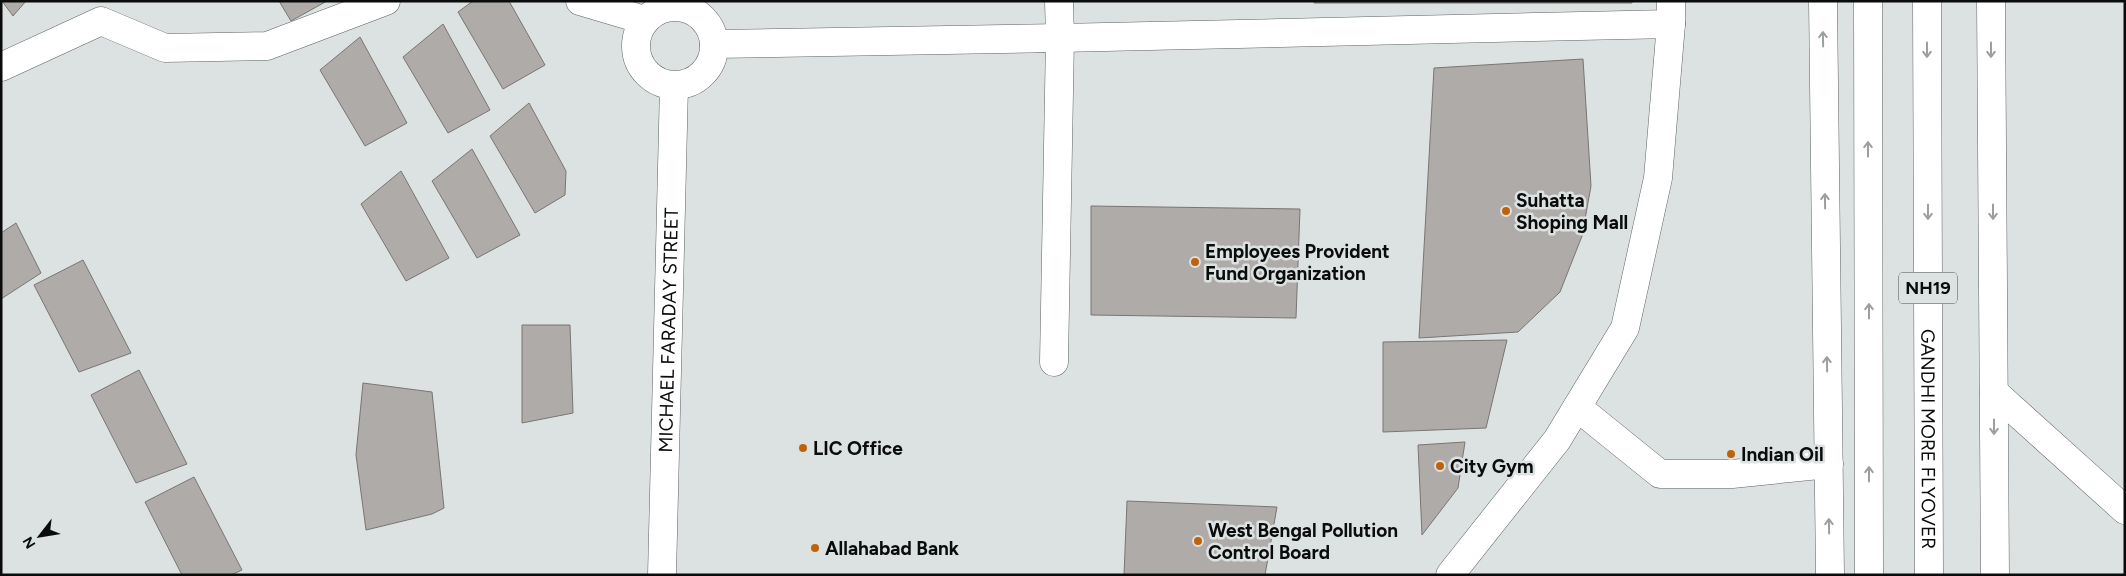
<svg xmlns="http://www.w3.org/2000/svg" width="2126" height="576" font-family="Figtree,sans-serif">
	<rect width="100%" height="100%" fill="#dce1e1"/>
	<path fill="#afaba9" stroke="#797572" d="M2 1H26L13 16Z
		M279 1H327L291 21Z
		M473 1H509L545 65 503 89 458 12Z
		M1314 1H1632V3H1314Z
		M443 24 490 110 448 133 403 57Z
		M360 37 407 123 365 146 320 70Z
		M1583 59 1591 186 1582 236 1560 292 1518 332 1419 338 1434 68Z
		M529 103 566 171 565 195 535 213 490 136Z
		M472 149 520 235 477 258 432 181Z
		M401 171 449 258 406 281 361 204Z
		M1091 206 1300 209 1296 318 1091 315Z
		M16 223 41 273 1 299V233Z
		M83 260 131 353 79 372 34 285Z
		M522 325H570L573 413 522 423Z
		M1507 340 1486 428 1383 432V342Z
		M139 370 187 464 136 483 91 395Z
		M363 383 432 392 444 508 432 514 366 530 356 455Z
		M1465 442 1458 488 1422 535 1418 445Z
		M194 477 242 570 231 575H182L145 502Z
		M1127 501 1277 507 1265 575H1124Z"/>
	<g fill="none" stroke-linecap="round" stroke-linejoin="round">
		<defs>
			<g id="minor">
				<path d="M580 1 644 20"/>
				<path d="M1059 1 1060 38 1671 24"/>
				<path d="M1823 1 1830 575"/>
				<path d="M1991 1 1995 575"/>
				<circle cx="675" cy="46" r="39"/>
				<path d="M714 44 1060 38 1054 362"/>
				<path d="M1 67 101 21 165 48 267 46 386 1"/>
				<path d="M1994 392 2125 510"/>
				<path d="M1577 407 1660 474H1732L1829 464"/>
				<path id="s1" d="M662 575 674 86"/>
				<path d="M1450 575 1557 440 1625 328 1658 178 1671 24V1"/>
			</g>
			<g id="highway">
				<path d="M1868 1 1869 575"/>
				<path id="s2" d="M1927 1 1929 575"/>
			</g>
		</defs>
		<use href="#minor" stroke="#5e6363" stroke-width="29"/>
		<use href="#highway" stroke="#5e6363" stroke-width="29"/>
		<use href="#minor" stroke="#fff" stroke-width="28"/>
		<use href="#highway" stroke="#fff" stroke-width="28"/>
	</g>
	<defs><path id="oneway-shaft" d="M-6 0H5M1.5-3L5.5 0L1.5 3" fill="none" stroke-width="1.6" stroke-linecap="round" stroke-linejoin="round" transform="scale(1.25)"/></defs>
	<g stroke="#9d9e9e">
		<use href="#oneway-shaft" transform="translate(1823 39) rotate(-91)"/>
		<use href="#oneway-shaft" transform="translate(1927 50) rotate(90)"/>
		<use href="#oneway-shaft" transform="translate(1991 50) rotate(90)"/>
		<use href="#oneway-shaft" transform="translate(1868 149) rotate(-90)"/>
		<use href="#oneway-shaft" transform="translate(1825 201) rotate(-91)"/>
		<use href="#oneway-shaft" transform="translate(1928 212) rotate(90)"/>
		<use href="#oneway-shaft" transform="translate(1993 212) rotate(90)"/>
		<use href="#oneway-shaft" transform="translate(1869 311) rotate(-90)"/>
		<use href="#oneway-shaft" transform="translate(1827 364) rotate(-91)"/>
		<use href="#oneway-shaft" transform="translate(1994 427) rotate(90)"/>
		<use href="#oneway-shaft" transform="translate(1869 474) rotate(-90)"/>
		<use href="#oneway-shaft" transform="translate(1829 526) rotate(-91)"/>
	</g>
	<g fill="#be630c" stroke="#dce1e1" stroke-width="2">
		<circle cx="1506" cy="211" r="5"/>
		<circle cx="1195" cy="262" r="5"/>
		<circle cx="803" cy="448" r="5"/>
		<circle cx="1731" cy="454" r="5"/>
		<circle cx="1440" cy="466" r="5"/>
		<circle cx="1198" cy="541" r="5"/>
		<circle cx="815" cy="548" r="5"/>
	</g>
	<g text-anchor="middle" stroke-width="5" stroke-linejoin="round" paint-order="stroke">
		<rect fill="#dce1e1" stroke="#494c4c" stroke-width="1" x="1899" y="272.5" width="58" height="31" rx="4"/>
		<g font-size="18" font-weight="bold" fill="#0a0c0c">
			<text x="1928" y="294">NH19</text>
		</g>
		<g font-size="19" font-weight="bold" fill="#0a0c0c" stroke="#dce1e1" text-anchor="start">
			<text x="1516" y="207">Suhatta<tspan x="1516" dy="22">Shoping Mall</tspan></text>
			<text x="1205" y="258">Employees Provident<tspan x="1205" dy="22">Fund Organization</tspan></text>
			<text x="813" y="455">LIC Office</text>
			<text x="1741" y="461">Indian Oil</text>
			<text x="1450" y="473">City Gym</text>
			<text x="1208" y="537">West Bengal Pollution<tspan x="1208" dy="22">Control Board</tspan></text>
			<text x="825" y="555">Allahabad Bank</text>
		</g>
		<g font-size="19" fill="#0a0c0c" stroke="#dce1e1">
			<text dy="7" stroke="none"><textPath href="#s1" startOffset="245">MICHAEL FARADAY STREET</textPath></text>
			<text dy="7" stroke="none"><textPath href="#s2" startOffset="438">GANDHI MORE FLYOVER</textPath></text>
		</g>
	</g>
	<rect width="2126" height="576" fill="none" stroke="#0a0c0c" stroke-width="5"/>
	<g transform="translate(40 536) rotate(239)" stroke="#dce1e1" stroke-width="4" paint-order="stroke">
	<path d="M0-4L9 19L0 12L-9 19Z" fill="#0a0c0c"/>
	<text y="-8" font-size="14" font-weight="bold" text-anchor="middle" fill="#0a0c0c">N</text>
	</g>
</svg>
